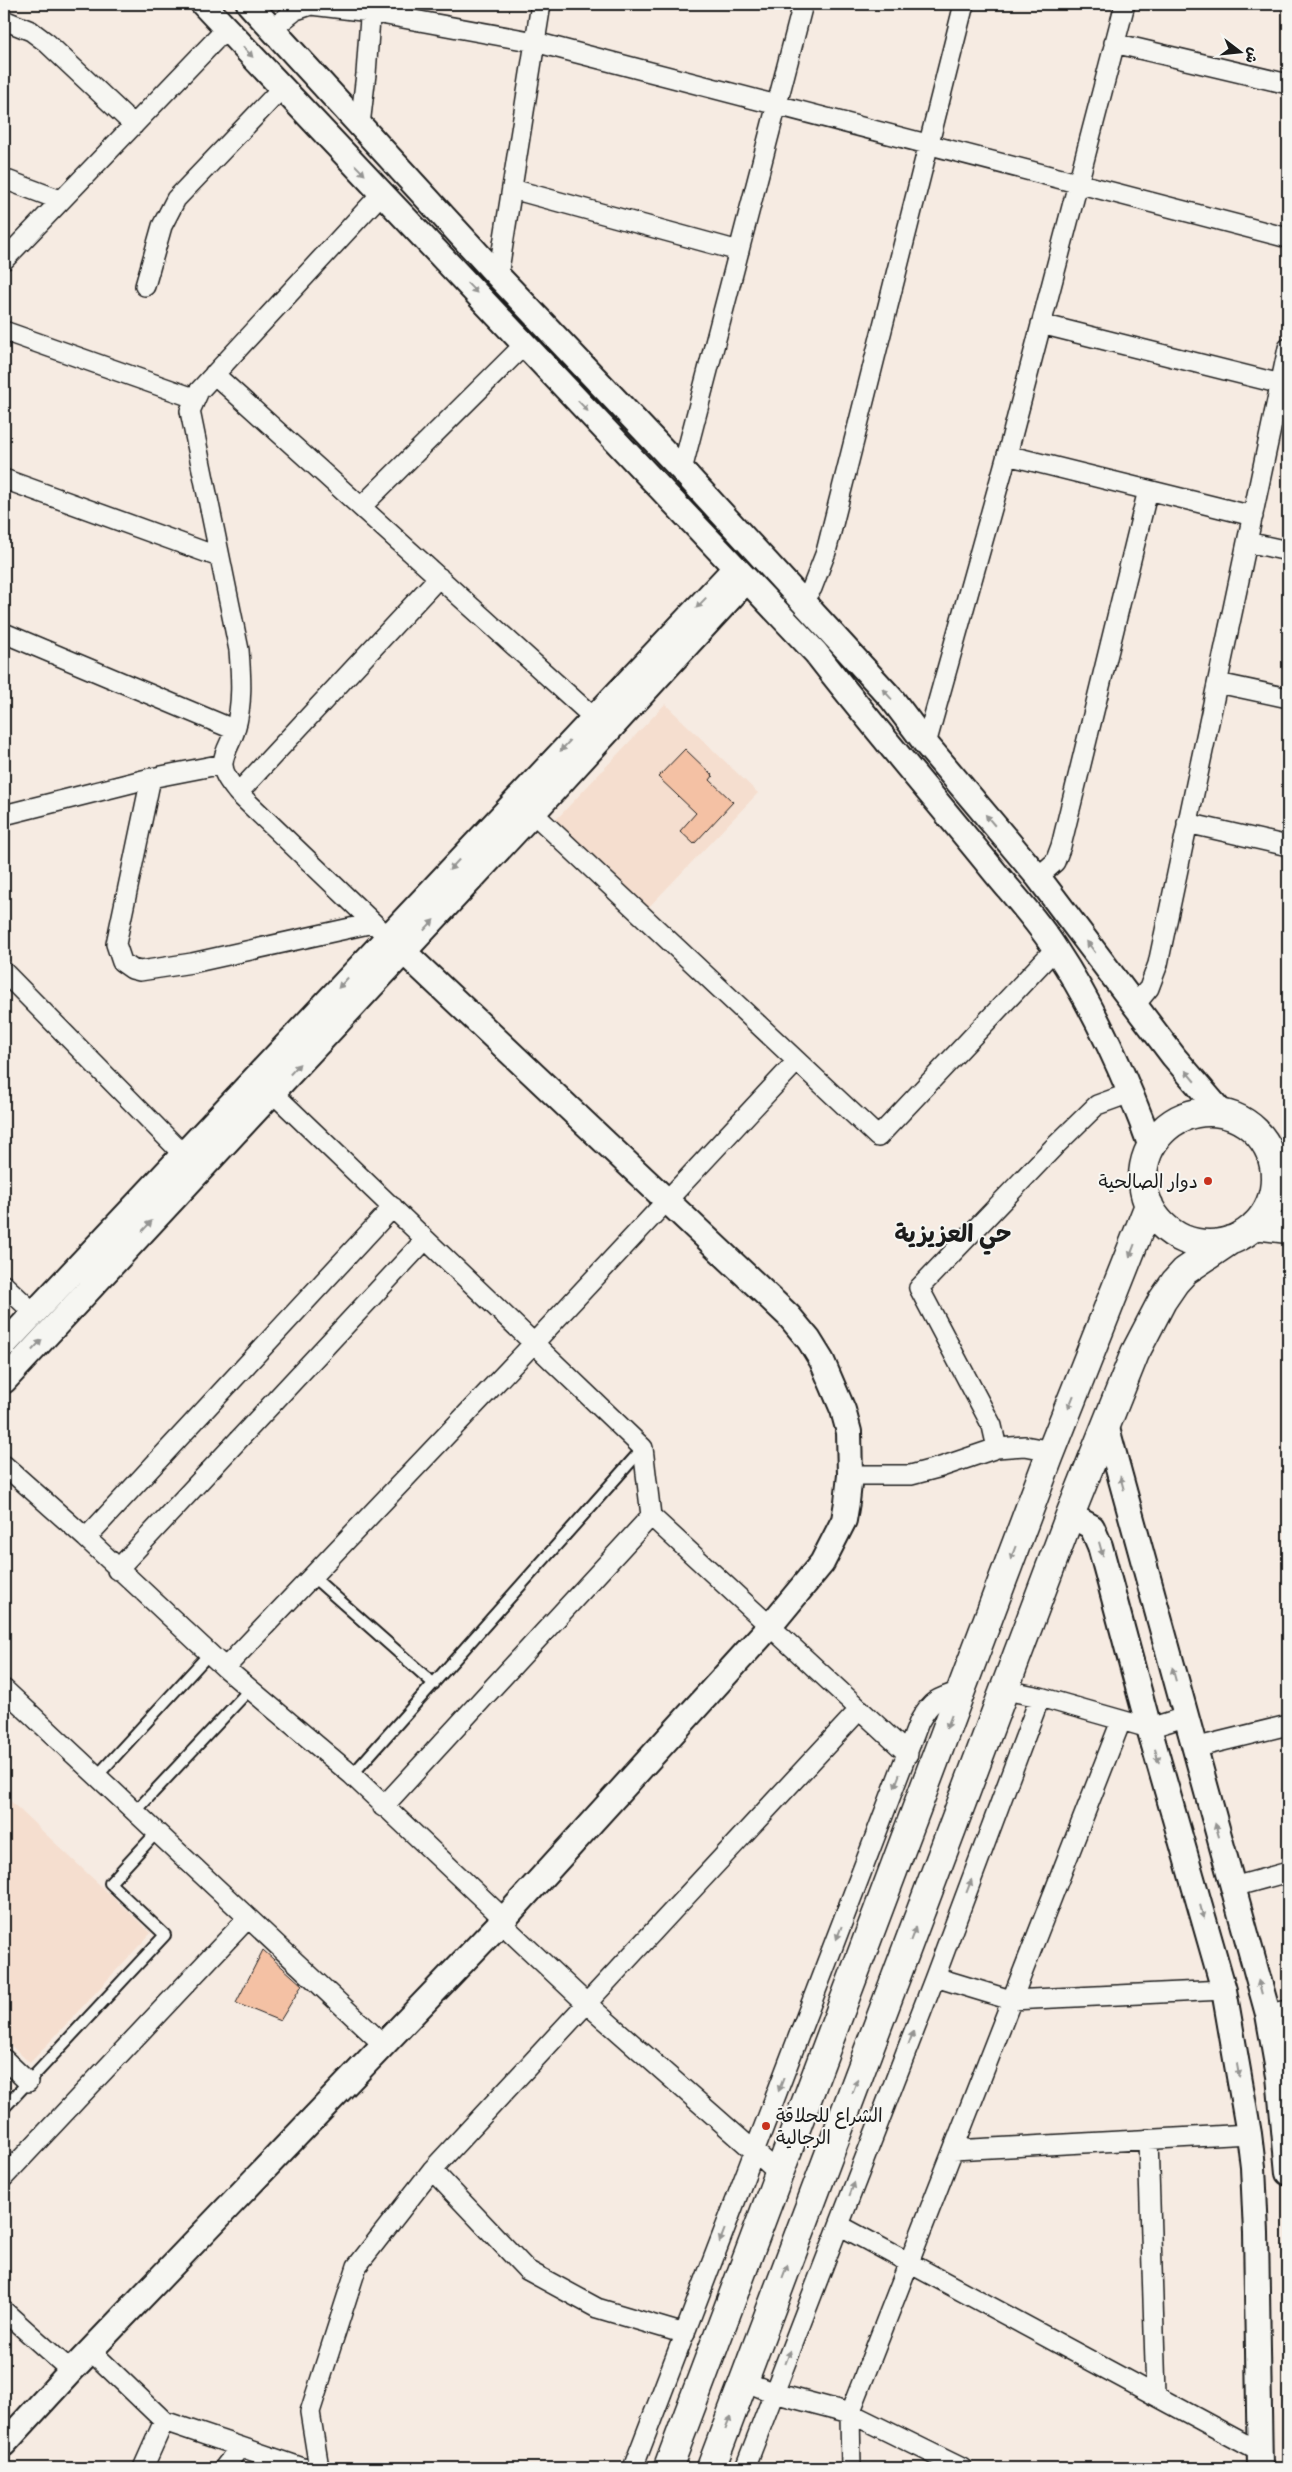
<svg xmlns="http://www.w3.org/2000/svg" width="1292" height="2472" font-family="'Gochi Hand','Playpen Sans Arabic',sans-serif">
	<rect width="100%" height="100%" fill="#f6ebe2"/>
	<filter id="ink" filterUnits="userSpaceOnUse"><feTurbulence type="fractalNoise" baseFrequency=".02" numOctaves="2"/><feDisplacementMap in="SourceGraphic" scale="10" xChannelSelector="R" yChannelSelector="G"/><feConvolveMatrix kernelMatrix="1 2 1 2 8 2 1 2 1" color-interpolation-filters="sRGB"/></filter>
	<g filter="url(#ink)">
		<path fill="#f5decf" d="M665 704 758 793 645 911 553 823Z
			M4 1795 151 1933 30 2063 4 2039Z"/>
		<path fill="#f4c1a4" stroke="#1c1c1c" d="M685 749 713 776 710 780 733 802 694 844 680 831 696 813 658 777Z
			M263 1950 302 1985 280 2021 236 2003Z"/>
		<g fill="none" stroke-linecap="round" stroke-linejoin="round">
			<defs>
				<path id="service" d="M312 1576 434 1684
					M352 1775 643 1448
					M97 1776 209 1654
					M135 1812 250 1689
					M4 2108 165 1935 110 1883 157 1832"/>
				<path id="minor" d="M4 20 31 31 47 43 134 125
					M272 29 296 10 311 5 370 12 535 42 1288 238
					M1114 43 1288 84
					M360 125 366 74 371 4
					M4 179 60 200
					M512 189 739 251
					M382 193 199 391 190 411 239 650C241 676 243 704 235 730 232 741 224 751 223 763 222 774 231 784 238 793L387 936
					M4 260 226 29
					M498 276 541 4
					M145 286 162 226 176 199 282 88
					M1041 324 1281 384
					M4 331 194 398
					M214 374 593 717
					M1007 455 1253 516
					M682 470 803 4
					M4 479 219 557
					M361 507 525 344
					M1247 542 1288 551
					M802 601 812 588 826 552 964 4
					M4 633 235 730
					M1218 683 1288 698
					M926 744 1007 455 1125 4
					M151 778 116 944 122 962 132 969 140 971 192 963 373 923
					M238 793 439 577
					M533 813 878 1137 1056 948
					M4 815 151 778 223 764
					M1187 823 1288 846
					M1038 877 1055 862 1061 846 1148 490
					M4 972 182 1153
					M1135 1005 1149 988 1158 964 1288 348
					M273 1093 643 1448 651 1516 908 1754
					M4 1285 34 1313
					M997 1448 992 1426 919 1288 1054 1147 1097 1105 1130 1093
					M4 1465 86 1538 225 1668 352 1775 504 1919
					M850 1475H911L941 1467 997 1448 1025 1446 1052 1451
					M86 1538 393 1207
					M117 1570 425 1240
					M225 1668 534 1343 797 1061
					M4 1689 384 2045
					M1005 1690 1040 1697 1149 1728 1185 1717
					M1194 1748 1288 1725
					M383 1807 651 1516
					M1233 1887 1288 1872
					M500 1922 586 2003 779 2173
					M935 1977 1011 2000 1224 1990
					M1268 2014 1288 2010
					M4 2059 28 2082
					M1148 2139 1156 2395
					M953 2150 1249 2134
					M432 2170 527 2270 597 2308 685 2334
					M4 2177 248 1918
					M839 2225 1260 2452
					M4 2311 71 2371
					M91 2351 164 2421 303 2468
					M744 2381 774 2393 850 2413 962 2468
					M143 2468 164 2421
					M224 2468 240 2447
					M319 2468 310 2412 357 2266 432 2170 860 1709
					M633 2468 919 1722C931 1700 938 1698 961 1691
					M745 2468 935 1977 1040 1697
					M851 2468 850 2413 1121 1721"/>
				<path id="tertiary" d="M203 4 816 653C873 727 934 797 993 870 1014 896 1038 921 1056 950 1094 1007 1128 1082 1151 1147
					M249 4 498 276 682 470 892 699 926 744 1038 877 1174 1057 1222 1113
					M4 1345 735 568
					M4 1381 533 813 746 581
					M1106 1425 1268 2014 1279 2076 1288 2173
					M1070 1515 1092 1527 1100 1546 1149 1728 1224 1990 1249 2134 1253 2167 1256 2233 1260 2468
					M4 2444 71 2371 504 1919 770 1626 822 1563 844 1520 847 1502 850 1475 849 1432 843 1410 822 1361 809 1340 789 1316 387 936"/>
				<path id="secondary" d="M1143 1178a66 66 0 1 1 132 0a66 66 0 1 1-132 0Z
					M1255 1225 1288 1229
					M668 2468 1049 1457 1149 1205
					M711 2468 1070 1515 1135 1353 1162 1301 1175 1282 1185 1271 1231 1240"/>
			</defs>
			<use href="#service" stroke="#1c1c1c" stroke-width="14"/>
			<use href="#minor" stroke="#1c1c1c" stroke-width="22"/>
			<use href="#tertiary" stroke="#1c1c1c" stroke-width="28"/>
			<use href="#secondary" stroke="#1c1c1c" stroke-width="31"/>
			<use href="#service" stroke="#f6f6f2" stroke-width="10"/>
			<use href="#minor" stroke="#f6f6f2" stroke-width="19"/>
			<use href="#tertiary" stroke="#f6f6f2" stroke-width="24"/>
			<use href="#secondary" stroke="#f6f6f2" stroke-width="28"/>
		</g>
		<defs><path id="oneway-solid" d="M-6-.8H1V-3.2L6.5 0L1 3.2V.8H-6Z" transform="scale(1.25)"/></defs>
		<g fill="#949492">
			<use href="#oneway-solid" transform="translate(248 52) rotate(47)"/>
			<use href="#oneway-solid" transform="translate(360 170) rotate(46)"/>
			<use href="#oneway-solid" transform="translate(472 288) rotate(46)"/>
			<use href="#oneway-solid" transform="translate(583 406) rotate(47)"/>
			<use href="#oneway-solid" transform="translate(701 603) rotate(134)"/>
			<use href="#oneway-solid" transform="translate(887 694) rotate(-132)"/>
			<use href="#oneway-solid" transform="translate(565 746) rotate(133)"/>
			<use href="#oneway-solid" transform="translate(990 820) rotate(-130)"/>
			<use href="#oneway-solid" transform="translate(454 865) rotate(133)"/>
			<use href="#oneway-solid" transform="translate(429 925) rotate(-47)"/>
			<use href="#oneway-solid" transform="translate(1091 947) rotate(-127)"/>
			<use href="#oneway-solid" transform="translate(343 983) rotate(133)"/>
			<use href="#oneway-solid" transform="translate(295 1069) rotate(-47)"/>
			<use href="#oneway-solid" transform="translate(1190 1076) rotate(-130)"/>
			<use href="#oneway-solid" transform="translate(147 1226) rotate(-47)"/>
			<use href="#oneway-solid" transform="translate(1132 1251) rotate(111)"/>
			<use href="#oneway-solid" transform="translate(37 1345) rotate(-47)"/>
			<use href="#oneway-solid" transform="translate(1071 1402) rotate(112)"/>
			<use href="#oneway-solid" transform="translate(1122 1483) rotate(-105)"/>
			<use href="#oneway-solid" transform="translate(1101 1549) rotate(74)"/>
			<use href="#oneway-solid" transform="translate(1013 1553) rotate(111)"/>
			<use href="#oneway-solid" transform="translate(1174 1674) rotate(-105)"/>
			<use href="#oneway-solid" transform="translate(949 1722) rotate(111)"/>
			<use href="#oneway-solid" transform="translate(1157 1756) rotate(74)"/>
			<use href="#oneway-solid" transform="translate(897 1781) rotate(111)"/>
			<use href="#oneway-solid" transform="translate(1217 1830) rotate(-106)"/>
			<use href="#oneway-solid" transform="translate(969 1886) rotate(-69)"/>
			<use href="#oneway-solid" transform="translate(1202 1912) rotate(75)"/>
			<use href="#oneway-solid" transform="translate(839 1933) rotate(111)"/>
			<use href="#oneway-solid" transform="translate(913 1934) rotate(-69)"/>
			<use href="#oneway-solid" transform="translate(1260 1987) rotate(-105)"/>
			<use href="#oneway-solid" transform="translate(911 2038) rotate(-69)"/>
			<use href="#oneway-solid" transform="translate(1238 2070) rotate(80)"/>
			<use href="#oneway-solid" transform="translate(781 2085) rotate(111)"/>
			<use href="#oneway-solid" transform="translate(855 2086) rotate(-69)"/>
			<use href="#oneway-solid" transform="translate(852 2189) rotate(-69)"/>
			<use href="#oneway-solid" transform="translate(722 2236) rotate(111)"/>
			<use href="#oneway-solid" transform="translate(785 2271) rotate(-69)"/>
			<use href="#oneway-solid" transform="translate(788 2357) rotate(-69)"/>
			<use href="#oneway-solid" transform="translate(728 2423) rotate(-69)"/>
		</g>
	</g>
	<g fill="#c8321e" stroke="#f6f6f2" stroke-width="2">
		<circle cx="1208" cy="1181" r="5"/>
		<circle cx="766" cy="2126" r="5"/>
	</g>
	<g text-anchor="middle" stroke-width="4" stroke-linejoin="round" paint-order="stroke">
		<g font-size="19" fill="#1c1c1c" stroke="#f6f6f2" text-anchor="end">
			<text x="1198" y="1188">دوار الصالحية</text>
			<text x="776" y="2122" text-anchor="start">الشراع للحلاقة<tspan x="776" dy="22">الرجالية</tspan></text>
		</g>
		<g font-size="24" font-weight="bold" fill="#1c1c1c" stroke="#f6f6f2">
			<text x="953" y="1242">حي العزيزية</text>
		</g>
	</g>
	<rect width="1292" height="2472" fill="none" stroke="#f6f6f2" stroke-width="20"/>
	<rect x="10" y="10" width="1272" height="2452" fill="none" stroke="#1c1c1c" stroke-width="2" filter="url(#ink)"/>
	<g transform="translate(1240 52) rotate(106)" stroke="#f6f6f2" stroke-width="4" paint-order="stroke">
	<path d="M0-4L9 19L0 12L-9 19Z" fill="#1c1c1c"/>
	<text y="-8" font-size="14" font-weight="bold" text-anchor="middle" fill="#1c1c1c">ش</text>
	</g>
</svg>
